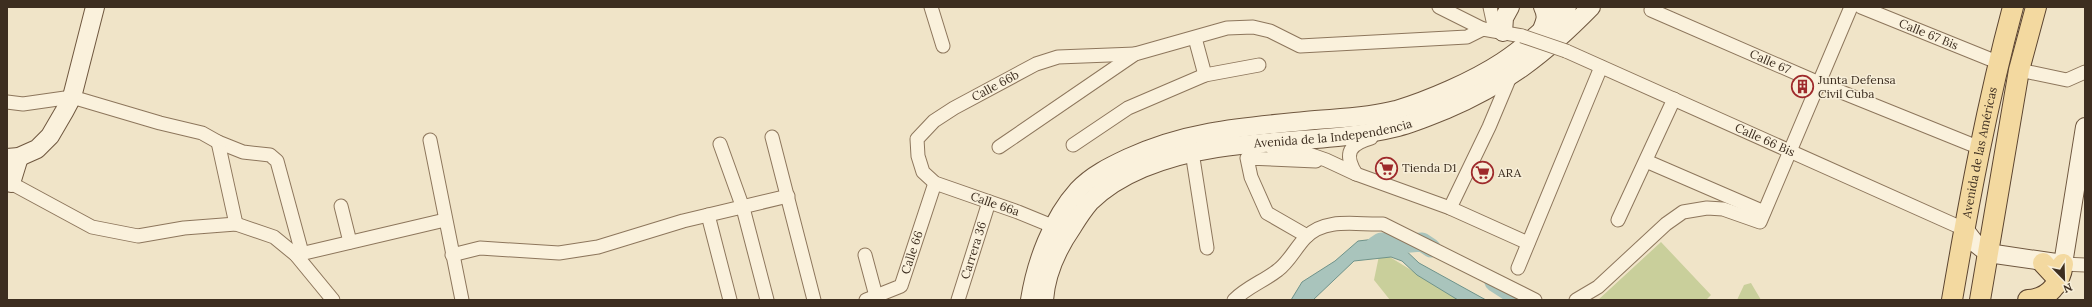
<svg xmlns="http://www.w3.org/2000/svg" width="2092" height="307" font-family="Lora,serif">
	<rect width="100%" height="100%" fill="#f0e4c8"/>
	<path fill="#c9cf9b" d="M1661 242 1711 295 1706 300H1598Z
		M1380 251 1460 300H1390L1374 280Z
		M1751 283 1761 300H1737L1744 285Z"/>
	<path fill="#a9c4bc" stroke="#6f938a" d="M1384 238 1399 244 1419 263 1486 300H1458L1417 275 1402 261 1391 257 1354 261 1313 300H1291L1302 282 1335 261 1358 241Z"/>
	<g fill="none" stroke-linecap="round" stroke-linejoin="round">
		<path stroke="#a9c4bc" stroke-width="19" d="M1375 246 1381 242 1399 244 1422 242 1431 248
			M1494 282 1511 293 1518 300"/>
		<defs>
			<g id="street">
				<path d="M931 7 943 46"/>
				<path d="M1439 7 1483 29"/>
				<path d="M1490 7 1495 30"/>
				<path id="s1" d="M1861 7 1997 62"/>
				<path id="s2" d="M1651 10 1819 83 1980 148"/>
				<path d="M1195 38 1205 75"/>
				<path id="s3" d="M1566 51 1964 229"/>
				<path d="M2019 70 2067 80 2085 72"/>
				<path d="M7 102 23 104 72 97 160 123 202 133 218 142 243 152 270 155 277 161 302 253"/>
				<path d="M772 137 814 300"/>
				<path d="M430 140 462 300"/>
				<path d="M218 142 236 224"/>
				<path d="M720 144 743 208 767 300"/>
				<path d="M1073 145 1128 108 1205 75 1259 65"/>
				<path d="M999 147 1135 54 1227 28 1253 27 1270 31 1300 46 1467 37 1483 29 1522 36"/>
				<path d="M1272 148 1300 151 1326 160 1356 174 1450 208 1528 243"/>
				<path d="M1192 152 1207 248"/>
				<path d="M1646 161 1764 212"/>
				<path d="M1356 174C1343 153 1350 144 1371 138"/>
				<path d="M7 181 92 227 138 236 184 228 236 224 274 237 296 255 333 300"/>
				<path d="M341 206 350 242"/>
				<path d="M1450 208 1489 127 1510 77"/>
				<path d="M708 215 730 300"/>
				<path d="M1618 220 1674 99"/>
				<path id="s4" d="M1062 230 1018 212 935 183 923 172 918 156 917 139 934 121 954 108 1036 64 1058 57 1135 54"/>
				<path d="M1307 236 1267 213 1251 177 1247 158 1316 161"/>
				<path d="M296 255 445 220"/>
				<path d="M452 255 480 248 559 253 598 247 683 221 788 196"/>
				<path d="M865 255 876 296"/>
				<path d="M2063 264 2085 265"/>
				<path d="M1518 268 1601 67"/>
				<path id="s5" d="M866 300 901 286 935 183"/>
				<path id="s6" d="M958 300 989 202"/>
				<path d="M1234 300C1247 287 1264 281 1278 270 1289 262 1296 247 1306 237 1326 217 1357 225 1383 224L1535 300"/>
				<path d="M1576 300 1598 287 1666 224 1683 212 1707 208 1723 209 1760 222 1851 7"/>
			</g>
			<g id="secondary">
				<path d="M1503 32 1504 18 1510 7"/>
				<path d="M1541 32C1545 22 1548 17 1543 7"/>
				<path d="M7 158 19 157 37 149 50 136 64 112 72 97 95 7"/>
				<path d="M11 183 19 157"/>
				<path d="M1964 229 1974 242 1988 253 2063 264 2085 127"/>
				<path d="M1030 300C1036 262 1052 219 1078 190 1092 175 1111 166 1128 158 1186 131 1242 127 1305 121 1335 118 1367 118 1396 110 1429 100 1473 81 1502 62 1525 47 1546 27 1567 7"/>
				<path id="s7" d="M1044 300C1046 273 1057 249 1073 226 1078 218 1084 209 1090 202 1105 187 1124 176 1143 168 1227 133 1313 148 1398 127 1414 123 1430 116 1445 110 1506 84 1545 54 1591 7"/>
			</g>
			<g id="primary">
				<path d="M2043 263 2056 277 2057 284"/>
				<path id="s8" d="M1952 300C1969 201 1987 104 2013 7"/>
				<path d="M1980 300 2019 70 2036 7"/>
				<path d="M2028 300C2049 299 2060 284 2063 264"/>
			</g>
		</defs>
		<use href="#street" stroke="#8d765c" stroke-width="15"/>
		<use href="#secondary" stroke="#6f573f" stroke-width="20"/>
		<use href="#primary" stroke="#5b4430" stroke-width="22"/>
		<use href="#street" stroke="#faf1dc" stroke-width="13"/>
		<use href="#secondary" stroke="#faf1dc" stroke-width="18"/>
		<use href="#primary" stroke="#f3d9a0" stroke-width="20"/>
		<defs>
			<path id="street-bridge" d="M1522 36 1566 51"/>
		</defs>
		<use href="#street-bridge" stroke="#8d765c" stroke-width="15" stroke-linecap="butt"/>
		<use href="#street-bridge" stroke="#faf1dc" stroke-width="13"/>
	</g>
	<defs>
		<symbol id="building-ring" viewBox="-11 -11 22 22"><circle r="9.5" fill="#f7eed8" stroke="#9e2a2b" stroke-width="1.5"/><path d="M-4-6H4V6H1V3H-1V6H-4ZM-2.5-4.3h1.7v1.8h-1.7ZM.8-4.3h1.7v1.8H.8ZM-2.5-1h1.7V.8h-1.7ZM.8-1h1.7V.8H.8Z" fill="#9e2a2b"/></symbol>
		<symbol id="supermarket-ring" viewBox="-11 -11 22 22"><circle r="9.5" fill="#f7eed8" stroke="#9e2a2b" stroke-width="1.5"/><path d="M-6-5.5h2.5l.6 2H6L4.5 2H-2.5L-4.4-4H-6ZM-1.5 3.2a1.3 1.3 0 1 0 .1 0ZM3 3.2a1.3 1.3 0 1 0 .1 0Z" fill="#9e2a2b"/></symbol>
	</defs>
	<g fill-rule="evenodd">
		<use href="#building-ring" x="1790" y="74" width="25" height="25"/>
		<use href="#supermarket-ring" x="1374" y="156" width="25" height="25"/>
		<use href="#supermarket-ring" x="1470" y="160" width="25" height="25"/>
	</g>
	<g text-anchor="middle" stroke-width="3" stroke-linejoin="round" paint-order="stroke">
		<g font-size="12" fill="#3d2e20" stroke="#f7eed8">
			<text dy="4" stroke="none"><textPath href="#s1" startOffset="73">Calle 67 Bis</textPath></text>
			<text dy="4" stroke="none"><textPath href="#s2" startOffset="130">Calle 67</textPath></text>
			<text dy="4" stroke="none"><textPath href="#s4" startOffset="281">Calle 66b</textPath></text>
			<text dy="4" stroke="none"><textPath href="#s7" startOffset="367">Avenida de la Independencia</textPath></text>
			<text dy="4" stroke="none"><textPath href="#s3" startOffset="218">Calle 66 Bis</textPath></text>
			<text dy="4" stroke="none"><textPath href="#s8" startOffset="150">Avenida de las Américas</textPath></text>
			<text transform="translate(995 204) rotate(19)" y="4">Calle 66a</text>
			<text dy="4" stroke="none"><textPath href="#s6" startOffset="52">Carrera 36</textPath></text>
			<text dy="4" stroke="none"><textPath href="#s5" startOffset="73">Calle 66</textPath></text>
		</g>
		<g font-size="12" fill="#3d2e20" stroke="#f7eed8" text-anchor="start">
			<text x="1818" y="84">Junta Defensa<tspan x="1818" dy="14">Civil Cuba</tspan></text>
			<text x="1402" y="172">Tienda D1</text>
			<text x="1498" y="177">ARA</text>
		</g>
	</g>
	<rect width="2092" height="307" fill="none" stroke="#3d2e20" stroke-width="16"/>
	<g transform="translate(2064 279) rotate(157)" stroke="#f7eed8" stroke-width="3" paint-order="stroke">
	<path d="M0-3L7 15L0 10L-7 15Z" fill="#3d2e20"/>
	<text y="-6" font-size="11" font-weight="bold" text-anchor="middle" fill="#3d2e20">N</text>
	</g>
</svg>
